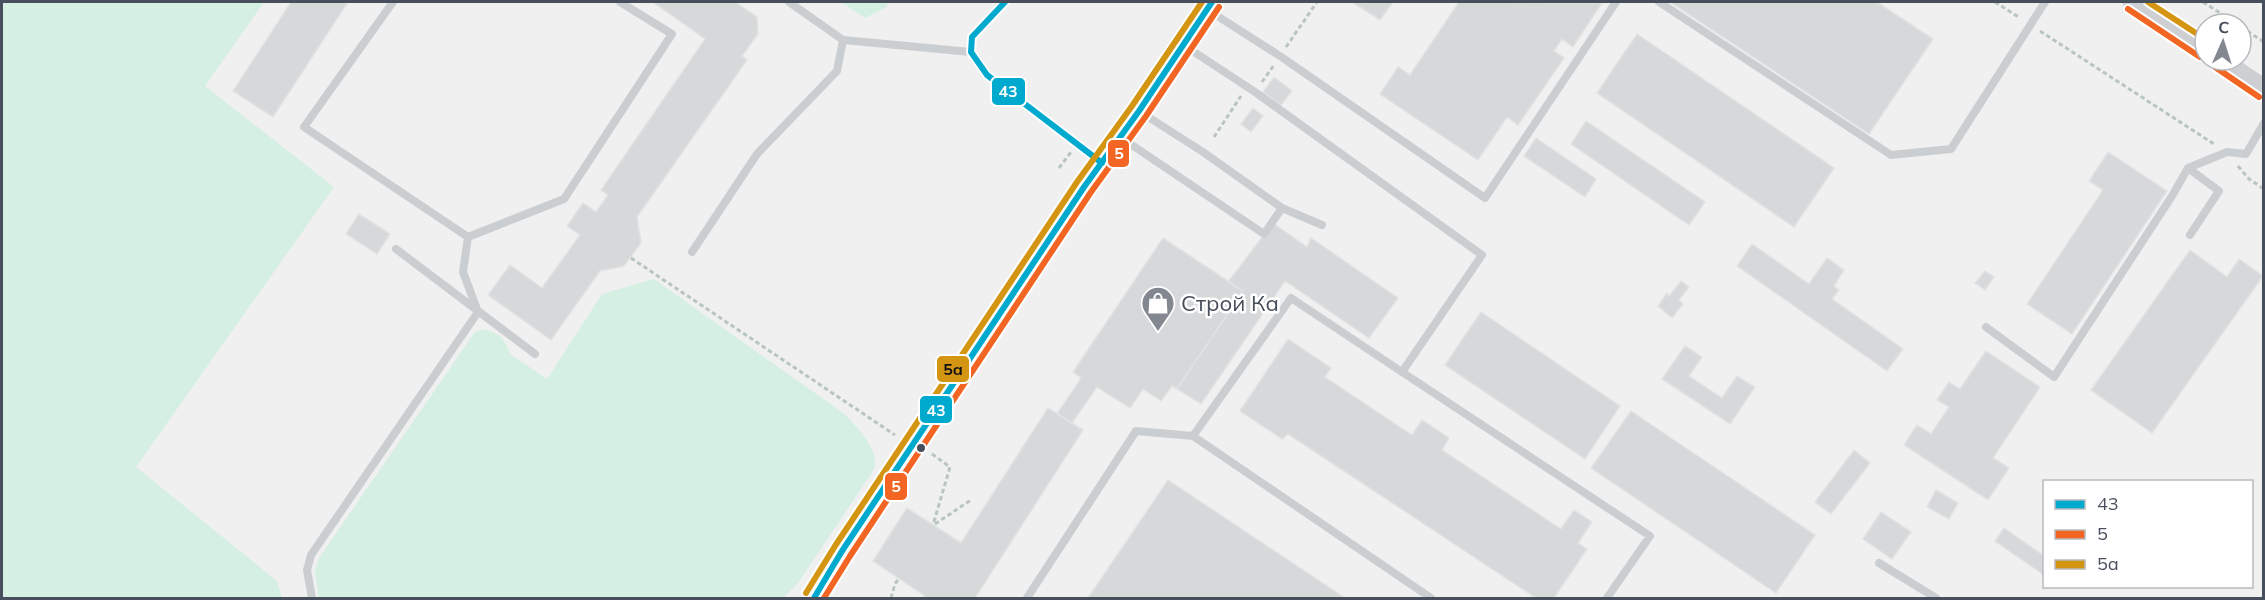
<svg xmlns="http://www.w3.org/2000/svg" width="2265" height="600" font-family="Mulish,sans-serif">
	<rect width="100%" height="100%" fill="#f0f0f0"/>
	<path fill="#d5efe3" d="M2 2H264L205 86 334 187 136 467 277 581 282 598H2Z
		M841 2H888L887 7 865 18Z
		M654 279 846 415C857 428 883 453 873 471L798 583 783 598H319L315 571 319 558 475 332 483 329 499 335 506 344 510 354 547 379 602 294Z"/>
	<path fill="#d7d8da" stroke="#e1e2e3" stroke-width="1.5" d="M291 2H348L273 117 233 91Z
		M653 2H735L757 17 758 34 742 56 747 60 637 217 641 243 624 266 600 271 551 340 488 295 510 265 542 288 580 235 567 226 583 203 596 212 608 195 601 190 705 39Z
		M1352 2H1393L1380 20Z
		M1459 2 1602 3 1573 47 1562 39 1554 51 1564 58 1518 125 1507 117 1478 160 1380 94 1398 67 1410 75Z
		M1670 2H1877L1933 39 1869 134Z
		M1637 34 1834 168 1794 227 1597 93Z
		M1274 77 1292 91 1281 105 1263 92Z
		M1253 108 1263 116 1251 132 1241 124Z
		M1586 121 1705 202 1689 225 1571 144Z
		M1536 138 1596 179 1585 197 1524 156Z
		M2108 152 2167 191 2072 334 2027 304 2103 190 2089 181Z
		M359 214 390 234 377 254 346 234Z
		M1273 223 1307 247 1311 238 1398 298 1369 338 1285 281 1201 404 1177 389 1243 291 1228 282Z
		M1163 238 1243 291 1177 389 1172 386 1161 401 1143 389 1130 408 1097 387 1072 423 1057 414 1081 378 1073 372Z
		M1752 244 1809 284 1827 258 1844 270 1834 286 1839 290 1832 299 1903 349 1887 371 1737 266Z
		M2190 250 2227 277 2239 259 2263 276 2152 433 2091 390Z
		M1985 271 1994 277 1985 290 1975 283Z
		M1681 281 1689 287 1679 300 1683 304 1672 318 1658 306 1667 293 1669 296Z
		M1481 312 1620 406 1585 459 1445 365Z
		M1288 339 1331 368 1325 377 1412 435 1422 420 1449 438 1442 450 1561 529 1574 510 1592 522 1578 543 1587 549 1554 598H1536L1288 434 1282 439 1240 411Z
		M1685 346 1702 357 1689 376 1722 398 1737 376 1755 387 1730 424 1662 379Z
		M1986 351 2040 387 1993 458 2009 468 1988 500 1904 445 1917 425 1931 434 1949 407 1937 400 1949 382 1960 389Z
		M1048 408 1083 430 975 598H923L925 596 873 561 907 508 961 543Z
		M1631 411 1815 535 1776 593 1591 468Z
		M1854 450 1870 463 1831 514 1815 502Z
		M1168 480 1345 598H1088Z
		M1936 490 1958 503 1949 519 1927 507Z
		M1881 512 1911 532 1892 559 1863 539Z
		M2004 528 2044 556V575L1995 541Z"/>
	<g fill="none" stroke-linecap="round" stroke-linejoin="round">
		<path stroke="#b9c5c2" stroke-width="3" stroke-dasharray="4.5 3" stroke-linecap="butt" d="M1995 2 2020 18
			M2203 2 2237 24
			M2241 27 2264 42
			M2040 31 2214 144
			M1286 47 1317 2
			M1262 82 1274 65
			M1214 137 1241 96
			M2238 166 2249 179 2264 189
			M1059 168 1071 152
			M631 258 895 435
			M932 454 950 467 933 525
			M935 524 971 500
			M891 598 895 584 899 578"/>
		<path stroke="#cbced1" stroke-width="8" d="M393 2 304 127 468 237
			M789 2 843 40 971 52
			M1005 2 972 37 971 52 987 75 1101 162
			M1659 2 1891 155 1951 149 2045 2
			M1208 10 1280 56 1485 198 1616 2
			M1185 46 1255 92 1482 255 1402 372 1291 298 1193 436
			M1142 113 1203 152 1282 208
			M1123 139 1264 234 1282 208 1322 225
			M2188 168 2219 191 2190 235
			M396 249 535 354
			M692 252 757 154 837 71 843 40
			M1986 327 2054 377 2172 196 2188 168 2227 152 2246 154 2264 123
			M1402 372 1650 536 1607 598
			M1879 563 1936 598
			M312 598 307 570 311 555 478 312 463 272 468 237 564 199 672 34 620 2
			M1027 598 1136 431 1193 436 1431 598"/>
		<path stroke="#cdcfd2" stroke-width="21" d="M2133 2 2205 50
			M2220 60 2264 90"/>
		<path stroke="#c8cbce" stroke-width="22" d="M814 598 842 551 1084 187 1139 111 1212 2"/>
		<defs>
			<path id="bus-1" d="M1005 2 972 37 971 52 987 75 1102 163
				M814 598 842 551 1084 187 1139 111 1212 2"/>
			<path id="bus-2" d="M2128 9 2200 57
				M2215 67 2259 97
				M824 598 850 556 1091 192 1146 116 1219 7"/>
			<path id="bus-3" d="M2148 2 2205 39
				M806 593 835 546 1077 182 1132 106 1202 2"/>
		</defs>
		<use href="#bus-1" stroke="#fff" stroke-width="10"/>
		<use href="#bus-2" stroke="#fff" stroke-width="10"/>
		<use href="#bus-3" stroke="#fff" stroke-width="10"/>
		<use href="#bus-1" stroke="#00a9ce" stroke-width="6"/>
		<use href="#bus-2" stroke="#f26522" stroke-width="6"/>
		<use href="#bus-3" stroke="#d49512" stroke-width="6"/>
	</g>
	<defs>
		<symbol id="shop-pin" viewBox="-11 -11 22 30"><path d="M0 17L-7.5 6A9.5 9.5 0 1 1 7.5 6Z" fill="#838790" stroke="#fff"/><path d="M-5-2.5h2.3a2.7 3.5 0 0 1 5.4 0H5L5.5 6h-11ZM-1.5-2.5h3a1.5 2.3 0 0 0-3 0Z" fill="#fff"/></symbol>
	</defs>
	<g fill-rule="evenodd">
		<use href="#shop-pin" x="1139" y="284" width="38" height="52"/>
	</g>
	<circle fill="#484f5c" stroke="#fff" stroke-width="2" cx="921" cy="448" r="5"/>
	<g text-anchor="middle" stroke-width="5" stroke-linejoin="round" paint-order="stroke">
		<g font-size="22" fill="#484f5c" stroke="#fff" text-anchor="start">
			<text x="1181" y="311">Строй Ка</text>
		</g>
	</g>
	<g stroke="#fff" stroke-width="2">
		<rect x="991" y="77" width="35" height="29" rx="6" fill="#00a9ce"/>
		<rect x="1107" y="139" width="23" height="29" rx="6" fill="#f26522"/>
		<rect x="936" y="355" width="34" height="28" rx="6" fill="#d49512"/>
		<rect x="919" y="395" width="34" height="29" rx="6" fill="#00a9ce"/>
		<rect x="884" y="472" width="24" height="29" rx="6" fill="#f26522"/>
	</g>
	<g font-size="16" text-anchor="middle" font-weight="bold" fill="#fff">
		<text x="1008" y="97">43</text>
		<text x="1119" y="159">5</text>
		<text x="936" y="416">43</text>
		<text x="896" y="492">5</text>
	</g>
	<g font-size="16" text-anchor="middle" font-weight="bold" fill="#111">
		<text x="953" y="375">5а</text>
	</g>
	<rect width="2265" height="600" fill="none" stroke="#484f5c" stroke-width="6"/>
	<rect x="2043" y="480" width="210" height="108" fill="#ffffff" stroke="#b6b9be" stroke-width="1.5"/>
	<rect x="2055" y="500" width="30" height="9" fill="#00a9ce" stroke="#b6b9be" stroke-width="1.5"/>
	<text x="2097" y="510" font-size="18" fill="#484f5c">43</text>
	<rect x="2055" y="530" width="30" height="9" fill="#f26522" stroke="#b6b9be" stroke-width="1.5"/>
	<text x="2097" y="540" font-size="18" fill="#484f5c">5</text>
	<rect x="2055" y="560" width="30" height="9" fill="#d49512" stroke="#b6b9be" stroke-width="1.5"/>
	<text x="2097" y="570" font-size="18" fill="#484f5c">5а</text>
	<g transform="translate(2223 42) rotate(3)"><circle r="28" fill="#ffffff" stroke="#b6b9be" stroke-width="1.5"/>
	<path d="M0-4.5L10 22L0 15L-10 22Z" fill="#838790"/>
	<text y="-9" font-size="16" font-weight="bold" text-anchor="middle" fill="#484f5c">С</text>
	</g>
</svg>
